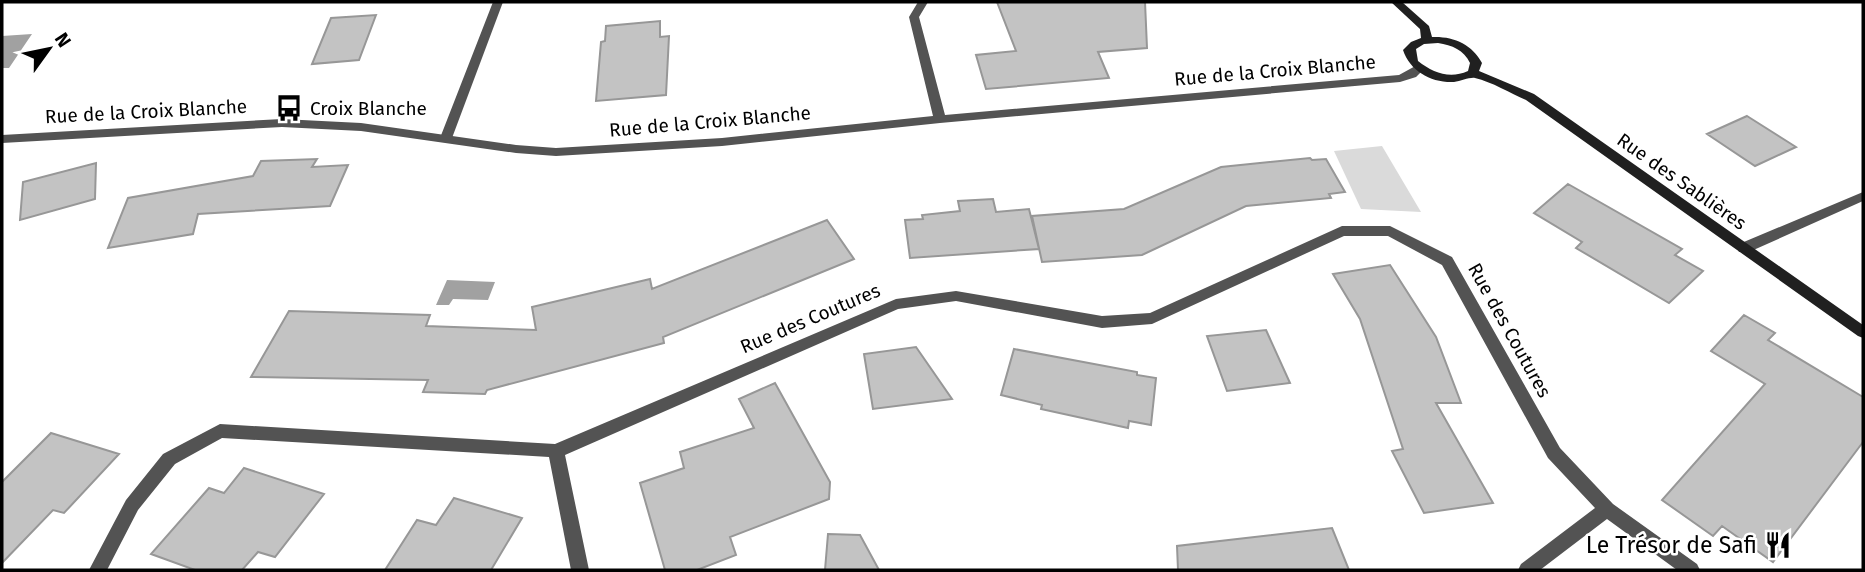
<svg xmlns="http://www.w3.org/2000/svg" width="1865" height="572" font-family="'Fira Sans',sans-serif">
	<rect width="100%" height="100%" fill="#fff"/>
	<path fill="#dadada" d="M1382 146 1421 212 1361 209 1334 151Z"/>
	<path fill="#a1a1a1" d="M32 34 9 68H2V36Z
		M447 280 495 282 488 300 453 299 449 305H436Z"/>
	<path fill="#c3c3c3" stroke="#979797" stroke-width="2" d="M997 2H1145L1147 48 1098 52 1109 78 986 89 976 55 1016 51Z
		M376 15 359 60 312 64 331 18Z
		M660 21V37L669 36 666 95 596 101 601 42 605 41 606 26Z
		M1747 116 1796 147 1755 166 1707 134Z
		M1310 158 1312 160 1326 159 1345 192 1329 194 1331 198 1246 206 1142 255 1042 262 1032 216 1124 209 1221 167Z
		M317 159 312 167 348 165 330 206 198 214 193 234 108 248 128 198 253 176 261 161Z
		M96 163 95 199 20 220 23 182Z
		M1568 184 1682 249 1675 255 1703 271 1669 303 1576 248 1582 242 1534 213Z
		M993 199 996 212 1029 209 1039 249 910 258 905 220 923 219 922 215 960 211 958 201Z
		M827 220 854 259 663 337 664 343 487 390 485 394 423 392 428 380 251 377 289 311 430 315 426 326 536 330 532 307 650 279 652 289Z
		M1390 265 1436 337 1461 403H1436L1493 503 1424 513 1392 451 1403 449 1360 319 1333 274Z
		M1744 315 1775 333 1768 340 1863 397V442L1773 562 1722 526 1713 536 1662 500 1765 384 1711 351Z
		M1266 330 1290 383 1227 391 1207 336Z
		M916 347 952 399 873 409 864 354Z
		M1014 349 1137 372V375L1156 378 1151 425 1129 421 1128 428 1041 409 1042 405 1001 395Z
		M775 383 830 482 829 499 730 537 736 555 697 570H665L640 483 684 468 680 452 754 428 739 399Z
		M51 433 119 454 64 513 53 510 2 563V482Z
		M244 468 324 494 275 557 258 552 242 570H195L151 554 209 488 224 493Z
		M454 498 522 518 491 570H385L417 520 436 525Z
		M1332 528 1349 570H1178L1177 546Z
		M828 534 860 535 879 570H825Z"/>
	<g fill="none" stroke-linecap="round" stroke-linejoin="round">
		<path fill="#535353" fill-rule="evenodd" d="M493 2H503L452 138 450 141H442L440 138Z
			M1863 192V201L1749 252H1739L1737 248 1739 244Z"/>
		<path fill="#535353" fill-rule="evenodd" d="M918 2H928L919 17 945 115 1399 75 1419 64 1425 68 1416 77 1400 82 940 123 722 146 556 156 516 153 361 131 282 127 2 143V135L282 119 361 123 516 145 556 148 722 138 933 116 909 17Z
			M1342 226H1390L1452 257 1560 448 1613 504 1697 564 1700 570H1677L1607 519 1540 570H1518L1521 564 1595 508 1548 458 1442 265 1388 236H1344L1152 324 1102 328 956 301 898 309 565 455 589 570H571L549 457 222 438 175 464 138 510 107 570H89L126 500 163 454 220 424 555 444 896 299 956 291 1102 316 1150 313Z"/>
		<path fill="#202020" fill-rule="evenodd" d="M1391 2H1402L1429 26 1432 37C1453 36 1472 44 1482 63L1479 71 1534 94 1863 325V338L1858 336 1526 100C1510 93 1492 82 1475 78 1470 77 1461 81 1454 82 1431 83 1410 71 1403 50L1411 42 1421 38 1420 29ZM1438 43C1452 45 1464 50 1470 63L1468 71C1450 79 1433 73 1418 61L1416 49 1424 44Z"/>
	</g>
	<defs>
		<symbol id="bus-bare" viewBox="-9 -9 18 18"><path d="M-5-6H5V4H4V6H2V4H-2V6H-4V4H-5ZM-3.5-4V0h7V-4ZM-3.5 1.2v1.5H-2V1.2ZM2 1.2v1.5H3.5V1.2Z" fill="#000" stroke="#fff" stroke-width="2.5" paint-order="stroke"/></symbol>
		<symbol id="restaurant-bare" viewBox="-9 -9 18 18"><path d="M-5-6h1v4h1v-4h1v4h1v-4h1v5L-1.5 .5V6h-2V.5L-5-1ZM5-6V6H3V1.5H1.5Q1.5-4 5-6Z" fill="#000" stroke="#fff" stroke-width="2.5" paint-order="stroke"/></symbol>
	</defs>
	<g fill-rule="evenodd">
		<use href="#bus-bare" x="270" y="89" width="38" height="38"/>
		<use href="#restaurant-bare" x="1759" y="526" width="38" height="38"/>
	</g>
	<g text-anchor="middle" stroke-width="5" stroke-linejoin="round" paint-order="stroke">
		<g font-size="19" fill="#000" stroke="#fff">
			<text transform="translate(1275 70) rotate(-5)" y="7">Rue de la Croix Blanche</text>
			<text transform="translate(146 111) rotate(-3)" y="7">Rue de la Croix Blanche</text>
			<text transform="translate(710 121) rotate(-5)" y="7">Rue de la Croix Blanche</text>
			<text transform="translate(1682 181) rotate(35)" y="7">Rue des Sablières</text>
			<text transform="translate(810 318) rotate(-23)" y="7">Rue des Coutures</text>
			<text transform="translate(1510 330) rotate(61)" y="7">Rue des Coutures</text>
		</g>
		<g font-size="19" fill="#000" stroke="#fff" text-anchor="start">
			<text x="310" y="115">Croix Blanche</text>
		</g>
		<g font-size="23" fill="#000" stroke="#fff" text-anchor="end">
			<text x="1757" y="553">Le Trésor de Safi</text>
		</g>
	</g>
	<rect width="1865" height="572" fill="none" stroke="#000000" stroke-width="7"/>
	<g transform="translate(49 49) rotate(57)" stroke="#ffffff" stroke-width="5" paint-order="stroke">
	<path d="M0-5L12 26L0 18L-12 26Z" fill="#000000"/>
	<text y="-10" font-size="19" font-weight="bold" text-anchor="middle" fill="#000000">N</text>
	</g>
</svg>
